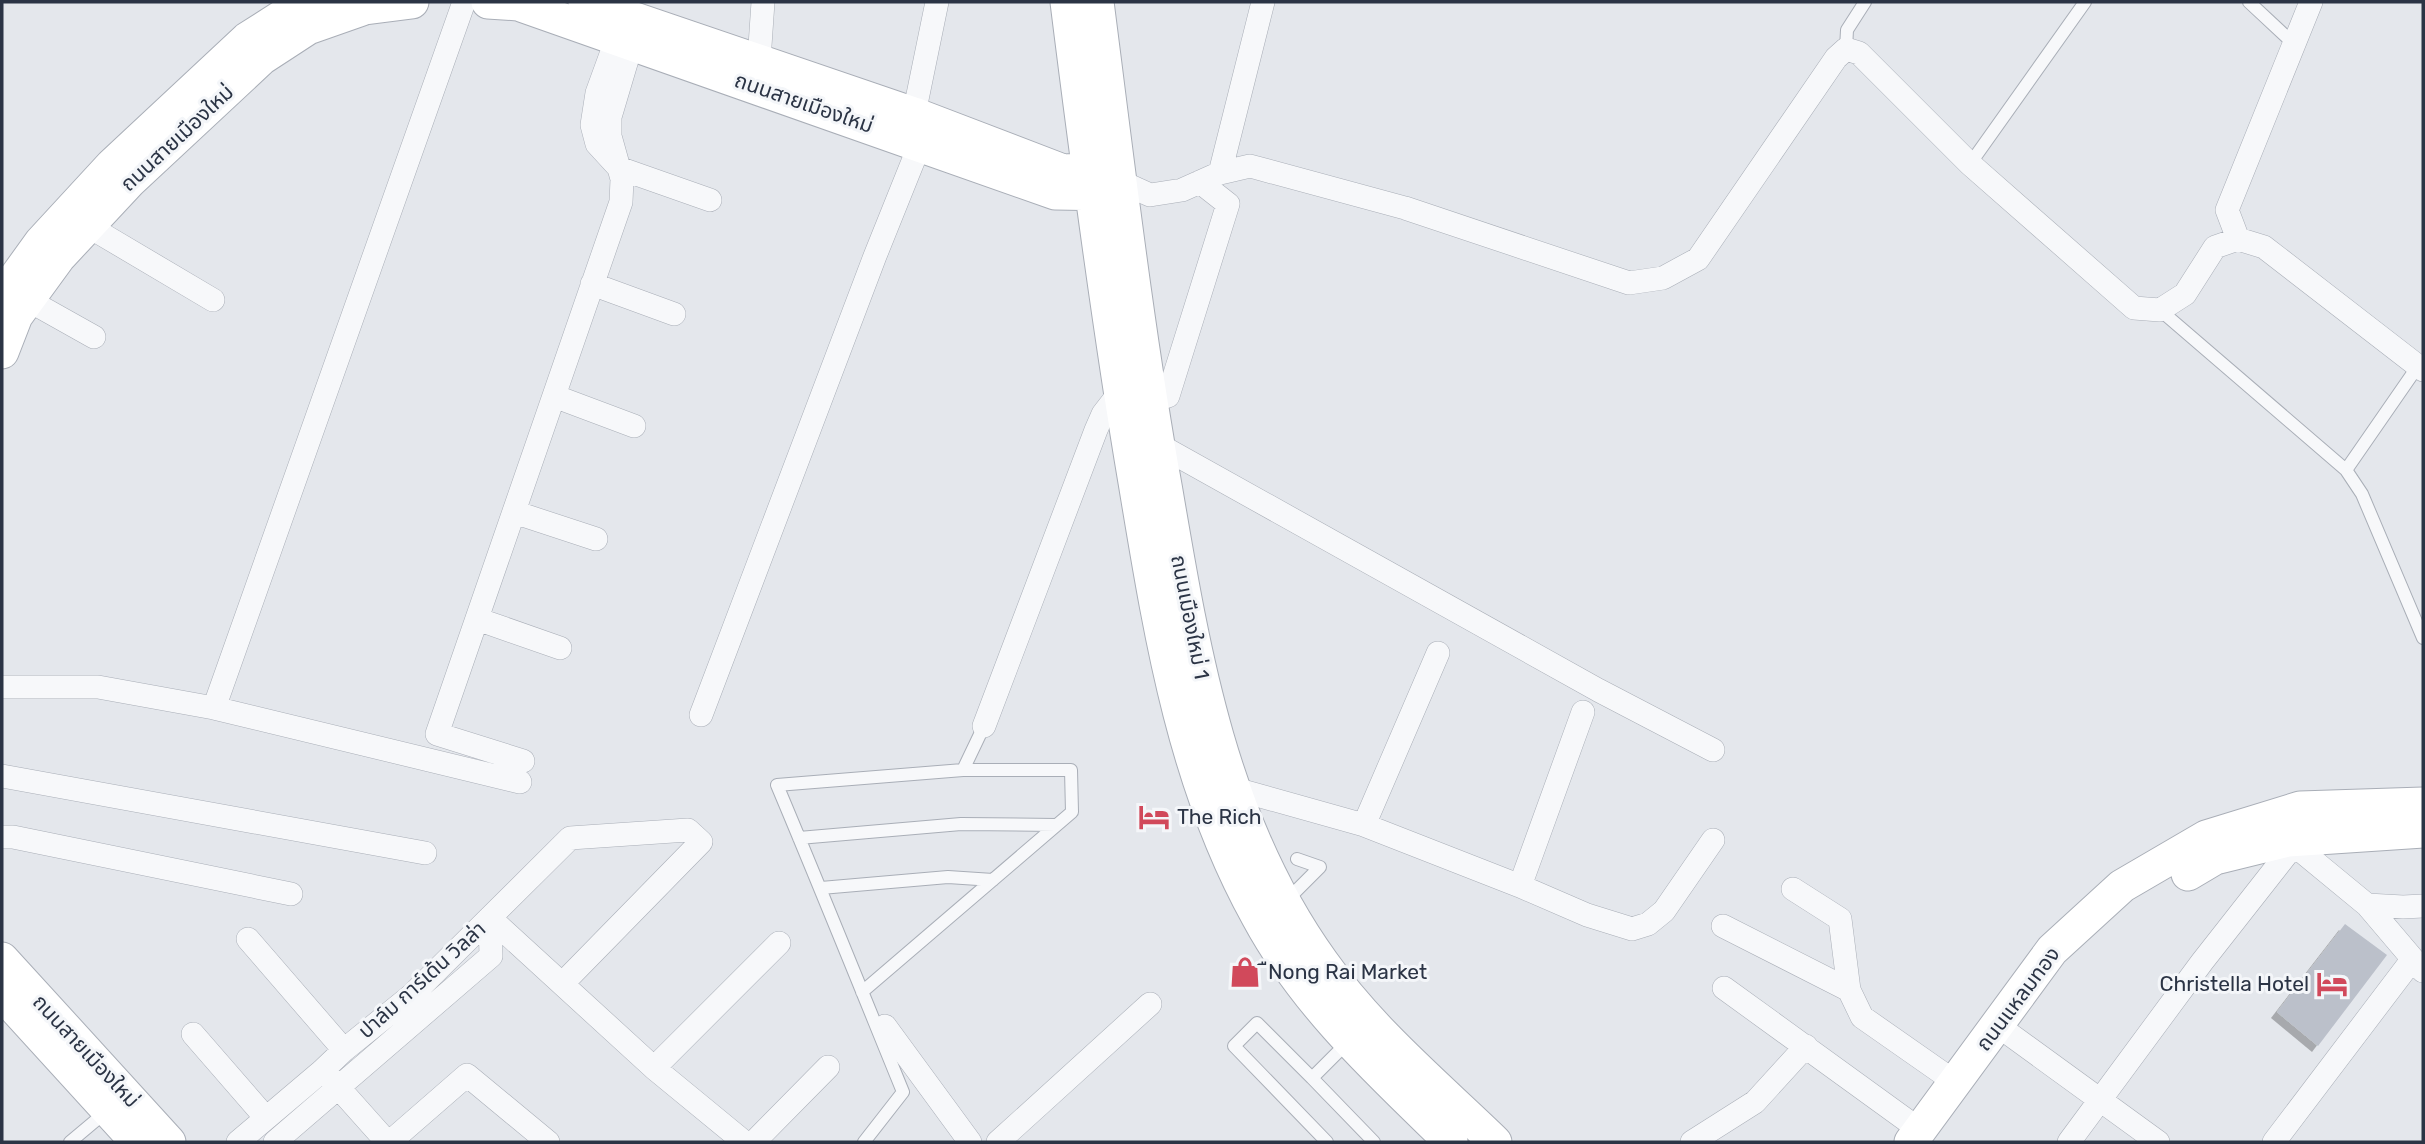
<svg xmlns="http://www.w3.org/2000/svg" width="2425" height="1144" font-family="Rubik,'Noto Sans Thai',sans-serif">
	<defs>
		<filter id="shadow"><feDropShadow dx="-6" dy="6" stdDeviation="0" flood-color="#0004"/></filter>
	</defs>
	<rect width="100%" height="100%" fill="#e4e7ec"/>
	<path fill="#bbc0ca" filter="url(#shadow)" d="M2345 924 2387 955 2318 1046 2277 1012Z"/>
	<g fill="none" stroke-linecap="round" stroke-linejoin="round">
		<defs>
			<path id="lane" d="M2249 2 2294 44
				M1846 49 1847 30 1865 2
				M1970 164 2085 2
				M2160 310 2346 470 2362 494 2423 638
				M2346 470 2418 366
				M963 770 984 726
				M799 838 961 824 1056 825
				M821 888 948 877 993 880
				M1287 900 1320 867 1297 859
				M862 992 1072 812 1071 770H963L777 785C820 887 861 989 903 1092L864 1142
				M1312 1078 1374 1142
				M70 1142 107 1111
				M1327 1142 1234 1046 1257 1023 1312 1078 1348 1042"/>
			<path id="street" d="M617 38 597 93 592 125 597 144 619 168 710 200
				M758 75 763 2
				M914 114 937 2
				M1220 173 1263 2
				M1119 181 1150 195 1182 190 1220 173 1250 166 1405 208 1629 283 1663 278 1698 259 1836 58 1846 49 1859 53 1970 164 2134 308 2160 310 2185 294 2215 247 2238 239 2264 247 2423 370
				M88 226 213 300
				M2238 239 2227 210 2311 2
				M592 284 674 314
				M28 300 94 337
				M554 396 634 426
				M1151 401 1168 396 1228 204 1200 182
				M1157 444 1598 690 1713 750
				M514 512 596 539
				M477 619 560 648
				M2 687H98L214 708 520 782
				M214 708 464 2
				M701 715 875 256 920 144
				M984 726 1096 430 1103 414 1120 392
				M523 761 437 734 621 202 622 179 610 136V117L632 43
				M2 776 425 853
				M1232 788 1364 825 1520 886 1587 915 1632 929 1648 924 1664 911 1713 840
				M1364 825 1438 653
				M2 837H13L291 894
				M2288 840 2367 905 2423 971
				M1520 886 1583 712
				M1793 889 1840 919 1849 990
				M2367 905 2403 907 2423 906
				M490 918 654 1068 744 1142
				M1723 926 1849 990 1862 1017 1955 1082
				M248 939 344 1050
				M1724 988 1920 1130
				M1997 1025 2158 1142
				M885 1026 970 1142
				M193 1034 266 1118
				M654 1068 779 943
				M330 1078 387 1142
				M238 1142 322 1071 344 1050 412 995 570 838 688 830 701 842 563 983
				M275 1142 491 956 490 918
				M390 1142 467 1075 548 1142
				M754 1142 828 1067
				M998 1142 1150 1004
				M1692 1142 1755 1102 1806 1046
				M2069 1142 2202 962 2286 855 2288 840
				M2274 1142 2412 960"/>
			<path id="secondary" d="M488 2 518 4 1055 193 1112 194
				M585 2 914 114 1063 171 1106 169
				M1067 2C1087 162 1108 323 1135 482 1160 632 1183 782 1258 917 1306 1006 1380 1073 1451 1142
				M1097 2C1118 165 1137 329 1166 491 1194 656 1222 823 1322 962 1370 1030 1436 1085 1495 1142
				M2 296 41 242 112 165 247 39 297 7 313 2
				M2 352 16 316 59 257 129 182 262 58 308 28 365 8 412 2
				M2188 874 2215 858 2288 840 2423 831
				M2 959 169 1142
				M2 994 137 1142
				M1911 1142 2052 950 2122 886 2206 837 2300 808 2423 804"/>
		</defs>
		<use href="#lane" stroke="#a9aeb7" stroke-width="14"/>
		<use href="#street" stroke="#a9aeb7" stroke-width="24"/>
		<use href="#secondary" stroke="#a9aeb7" stroke-width="35"/>
		<use href="#lane" stroke="#f7f8fa" stroke-width="12"/>
		<use href="#street" stroke="#f7f8fa" stroke-width="23"/>
		<use href="#secondary" stroke="#fff" stroke-width="33"/>
	</g>
	<defs>
		<symbol id="hotel-bare" viewBox="-9 -9 18 18"><path d="M-6-4.5h1.5V1H6V5H4.5V3h-9V5H-6ZM-4 0a1.8 1.8 0 1 1 3.6 0ZM.5 0V-2.5h3Q6-2.5 6 0Z" fill="#d1495b" stroke="#f4f6f9" stroke-width="2.5" paint-order="stroke"/></symbol>
		<symbol id="shop-bare" viewBox="-9 -9 18 18"><path d="M-5-2.5h2.3a2.7 3.5 0 0 1 5.4 0H5L5.5 6h-11ZM-1.5-2.5h3a1.5 2.3 0 0 0-3 0Z" fill="#d1495b" stroke="#f4f6f9" stroke-width="2.5" paint-order="stroke"/></symbol>
	</defs>
	<g fill-rule="evenodd">
		<use href="#hotel-bare" x="1132" y="795" width="44" height="44"/>
		<use href="#shop-bare" x="1223" y="950" width="44" height="44"/>
		<use href="#hotel-bare" x="2310" y="962" width="44" height="44"/>
	</g>
	<g text-anchor="middle" stroke-width="6" stroke-linejoin="round" paint-order="stroke">
		<g font-size="21" fill="#2b3445" stroke="#f4f6f9">
			<text transform="translate(804 103) rotate(19)" y="7">ถนนสายเมืองใหม่</text>
			<text transform="translate(177 138) rotate(-43)" y="7">ถนนสายเมืองใหม่</text>
			<text transform="translate(1190 617) rotate(79)" y="7">ถนนเมืองใหม่ 1</text>
			<text transform="translate(422 980) rotate(-42)" y="7">ปาล์ม การ์เด้น วิลล่า</text>
			<text transform="translate(2018 999) rotate(-53)" y="7">ถนนแหลมทอง</text>
			<text transform="translate(86 1051) rotate(47)" y="7">ถนนสายเมืองใหม่</text>
		</g>
		<g font-size="21" fill="#2b3445" stroke="#f4f6f9" text-anchor="start">
			<text x="1177" y="824">The Rich</text>
			<text x="1268" y="979">ืNong Rai Market</text>
			<text x="2309" y="991" text-anchor="end">Christella Hotel</text>
		</g>
	</g>
	<rect width="2425" height="1144" fill="none" stroke="#2b3445" stroke-width="7"/>
</svg>
